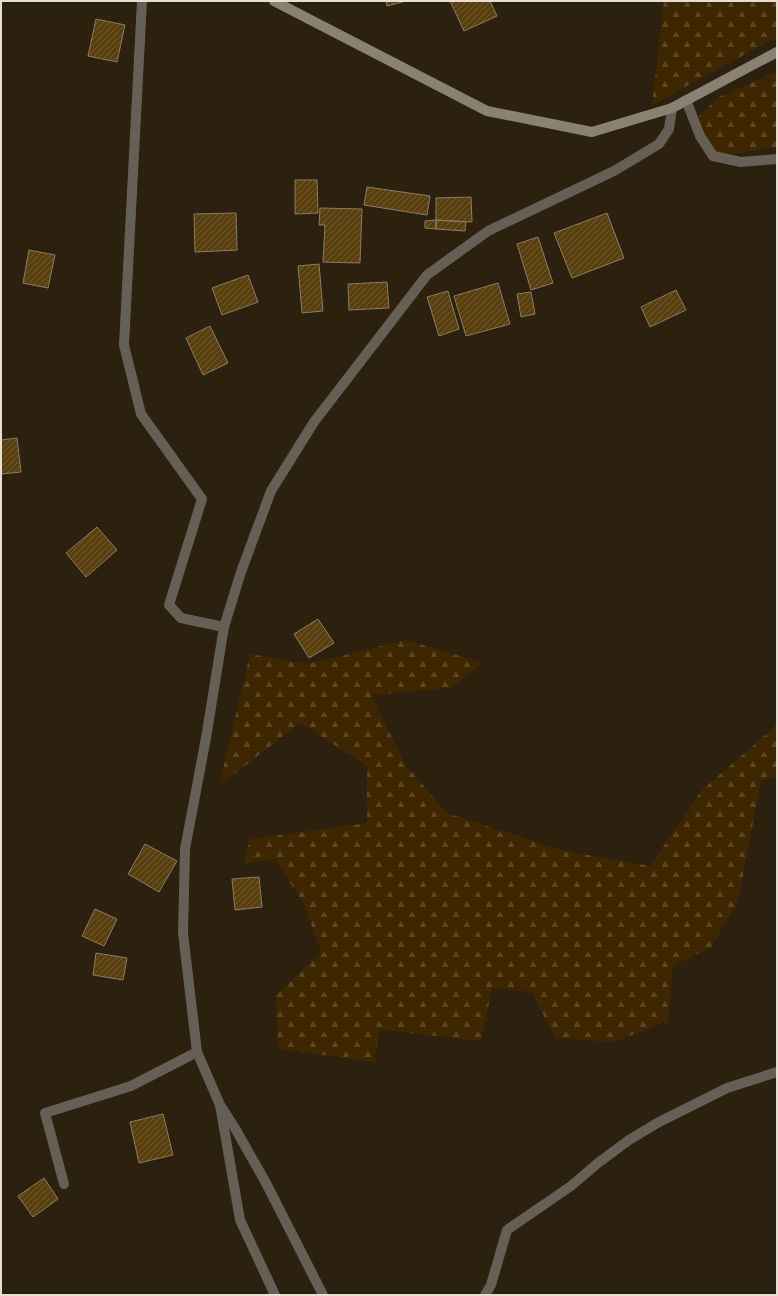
<svg xmlns="http://www.w3.org/2000/svg" width="778" height="1296" font-family="Lora,serif">
	<defs>
		<pattern id="forest-firs" width="22" height="20" patternUnits="userSpaceOnUse"><rect width="22" height="20" fill="#3e2700"/><path d="M5 1l3.5 6h-7zM16 11l3.5 6h-7z" fill="#5a4624"/></pattern>
		<pattern id="building-hatch" width="6" height="6" patternUnits="userSpaceOnUse"><rect width="6" height="6" fill="#5a3f0e"/><path d="M-1 1l2-2M0 6l6-6M5 7l2-2" fill="none" stroke="#725a30"/></pattern>
	</defs>
	<rect width="100%" height="100%" fill="#2c200e"/>
	<path fill="url(#forest-firs)" d="M664 1H777V37L652 105Z
		M777 72V147L706 158 697 118 720 96Z
		M406 640 483 663 451 688 371 695 405 764 447 813 565 851 650 866 702 790 777 725V776L761 781 738 901 711 947 673 966 668 1021 614 1042 555 1038 532 992 492 988 481 1041 380 1030 374 1062 278 1049 276 995 321 952 304 904 275 859 244 863 250 839 367 823V766L300 723 219 786 250 654 307 664Z"/>
	<path fill="url(#building-hatch)" stroke="#8a7c67" d="M386 1H406L387 6Z
		M450 1H490L497 16 464 31Z
		M96 19 125 25 117 62 88 56Z
		M295 180H317L318 213 295 214Z
		M367 187 430 196 427 215 364 205Z
		M471 197 472 222 436 220V198Z
		M320 208 362 209 360 263 323 262 325 225H319Z
		M236 213 237 250 195 252 194 214Z
		M607 213 624 258 572 278 554 233Z
		M436 220V229L425 228V221Z
		M436 220 466 222 465 231 436 229Z
		M538 237 553 283 531 290 517 244Z
		M29 250 55 255 48 288 23 283Z
		M319 264 323 311 302 313 298 266Z
		M248 275 258 302 222 315 212 288Z
		M387 282 389 308 349 310 348 284Z
		M498 283 510 324 466 336 454 296Z
		M676 290 686 310 650 327 641 307Z
		M448 291 459 329 439 336 427 297Z
		M531 292 535 314 521 317 517 294Z
		M210 326 228 363 203 375 186 338Z
		M17 438 21 472 1 474V440Z
		M97 527 117 550 86 577 66 553Z
		M318 619 334 643 309 658 294 634Z
		M145 844 177 861 159 892 128 874Z
		M259 877 262 907 235 910 232 879Z
		M95 909 117 919 104 946 82 936Z
		M96 953 127 958 123 980 93 975Z
		M163 1114 173 1155 139 1163 130 1122Z
		M44 1178 58 1199 33 1217 18 1196Z"/>
	<g fill="none" stroke-linecap="round" stroke-linejoin="round">
		<path stroke="#655f56" stroke-width="10" d="M220 1105 240 1220 275 1295
			M64 1184 45 1113 131 1086 197 1052"/>
		<path stroke="#655f56" stroke-width="10" d="M142 1 124 345 141 414 202 499 169 605 181 618 224 627
			M686 100 700 136 713 156 741 162 777 159
			M323 1295 266 1183 236 1130 220 1105 197 1052 183 933 185 849 206 738 224 627 241 572 271 491 314 422 427 275 488 231 614 171 659 144 669 129 672 108
			M485 1295 491 1285 507 1230 571 1186 598 1163 629 1140 659 1122 727 1088 777 1072"/>
		<path stroke="#8b8173" stroke-width="10" d="M274 1 487 111 592 132 672 108 777 52"/>
	</g>
	<rect width="778" height="1296" fill="none" stroke="#e7dfd4" stroke-width="4"/>
</svg>
